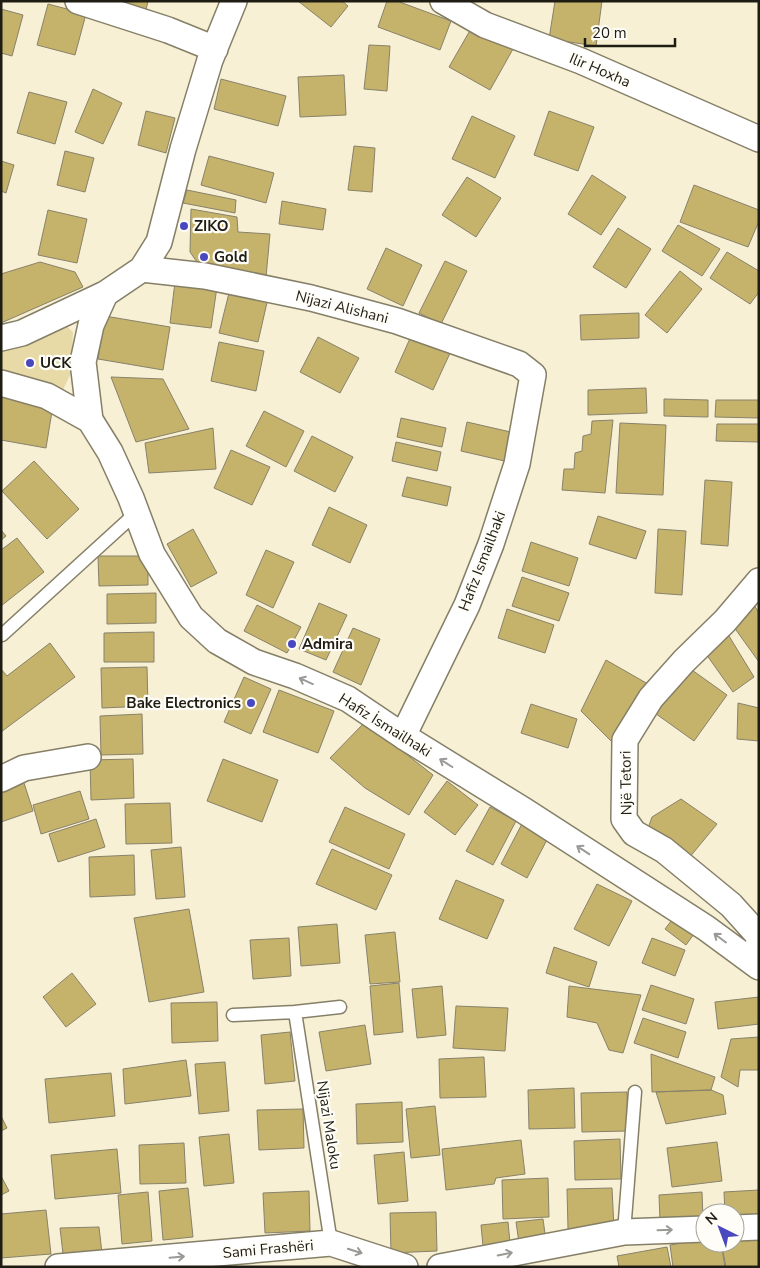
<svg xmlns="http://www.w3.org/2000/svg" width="760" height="1268" font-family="'Nunito Sans',sans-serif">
	<rect width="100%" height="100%" fill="#f7f0d5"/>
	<path fill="#e7daa7" d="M63 323 73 332 71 373 59 398 1 378V351Z"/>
	<path fill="#c5b26b" stroke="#88826a" d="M118 1H148L146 10Z
		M298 1H342L348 6 331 27Z
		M387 1H397L451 21 440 50 378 27Z
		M555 1H602L596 46 549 39Z
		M48 4 86 14 75 55 37 45Z
		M1 9 23 15 12 56 1 53Z
		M472 27 513 49 490 90 449 67Z
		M369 45 390 46 387 91 364 89Z
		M344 75 346 115 300 117 298 77Z
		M221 79 286 96 278 126 214 109Z
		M93 89 122 103 103 144 75 132Z
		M29 92 67 102 55 144 17 133Z
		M146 111 175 118 166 153 138 145Z
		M549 111 594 127 578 171 534 155Z
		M472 116 515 136 495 178 452 159Z
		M354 146 375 148 372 192 348 190Z
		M65 151 94 158 85 192 57 185Z
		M209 156 274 173 266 203 201 185Z
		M1 161 14 165 6 193 1 191Z
		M592 175 626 197 601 235 568 214Z
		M467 177 501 198 476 237 442 215Z
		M694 185 759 210V221L748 247 680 222Z
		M187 190 236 200 235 213 183 203Z
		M282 201 326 209 323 230 279 224Z
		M191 209 237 217 238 232 270 234 266 277 201 268 190 252Z
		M48 210 87 219 77 263 38 255Z
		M678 225 720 249 702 276 662 251Z
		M618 228 651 249 626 288 593 267Z
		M386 248 422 265 403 306 367 289Z
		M727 252 759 271V292L750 304 710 278Z
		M445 261 467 271 441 324 419 313Z
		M40 262 75 272 83 287 1 323V274Z
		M680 271 702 289 667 333 645 315Z
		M175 282 217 287 211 328 170 323Z
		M230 289 268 298 258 342 219 333Z
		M639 313V338L581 340 580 315Z
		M105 316 170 327 163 370 98 359Z
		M412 334 451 351 433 390 395 372Z
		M318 337 359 358 340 393 300 372Z
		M219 342 264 351 256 391 211 381Z
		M111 377 163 379 189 429 136 442Z
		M646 388 647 413 588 415V390Z
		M1 396 53 405 46 448 1 440Z
		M664 399 708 400V417L664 416Z
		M716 400H759V418L715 417Z
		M264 411 304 431 286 467 246 446Z
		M401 418 446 428 442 447 397 437Z
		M613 420 605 493 562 490 564 469H574L575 453 582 451 583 436 591 434 592 421Z
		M467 422 515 433 509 462 461 451Z
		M620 423 666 425 663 495 616 493Z
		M717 424H759V442L716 441Z
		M213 428 216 469 149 473 145 443Z
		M312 436 353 457 335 492 294 471Z
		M396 442 441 452 437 471 392 461Z
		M231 450 270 467 252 505 214 488Z
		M34 461 79 509 47 539 2 491Z
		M407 477 451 487 447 506 402 496Z
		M705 480 732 482 728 546 701 544Z
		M329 507 367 525 350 563 312 545Z
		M598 516 646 531 636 559 589 544Z
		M193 529 217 573 191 587 167 544Z
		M658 529 686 531 682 595 655 593Z
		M1 530 6 536 1 540Z
		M17 538 44 572 1 606V550Z
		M531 542 578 558 569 586 522 571Z
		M266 550 294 562 273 608 246 595Z
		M98 556H148V585L99 586Z
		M522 577 569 593 559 621 512 606Z
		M156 593V623L107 624V594Z
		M319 603 347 615 326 660 299 649Z
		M257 605 301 627 287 653 244 631Z
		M754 605 759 613V662L731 623Z
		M507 609 554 625 545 653 498 638Z
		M353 628 380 639 361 685 333 672Z
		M154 632V662H104V633Z
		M729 636 754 677 733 692 706 654Z
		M50 643 75 677 1 732V669L7 676Z
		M606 660 648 684 613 743 581 711Z
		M685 665 727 695 694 741 652 711Z
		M147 667 148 706 102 708 101 668Z
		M244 677 271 689 251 734 224 722Z
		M279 690 334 711 318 753 263 732Z
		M738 703 759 708V741L737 739Z
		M531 704 577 719 568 748 521 733Z
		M142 714 143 754 101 755 100 716Z
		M365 722 433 775 409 815 365 788 330 758Z
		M133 759 134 798 91 800 90 760Z
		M223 759 278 780 262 822 207 801Z
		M447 781 478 805 455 835 424 812Z
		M24 783 33 811 1 822V790Z
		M80 791 89 819 41 834 33 805Z
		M681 799 717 824 689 858 647 831 652 817Z
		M170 803 172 843 126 844 125 804Z
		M345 807 405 834 389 869 329 842Z
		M490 807 516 821 493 865 466 851Z
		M96 819 105 847 58 862 49 834Z
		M524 820 550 834 527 878 501 864Z
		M181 847 185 897 156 899 151 850Z
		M332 849 392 875 376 910 316 884Z
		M134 855 135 895 90 897 89 857Z
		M456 880 504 900 487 939 439 919Z
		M597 884 632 901 609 946 574 929Z
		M189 909 204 992 149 1002 134 918Z
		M678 912 699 927 686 945 665 929Z
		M337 924 340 963 301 966 298 927Z
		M395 932 400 982 370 984 365 935Z
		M289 938 291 976 253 979 250 940Z
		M652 938 685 950 675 976 642 963Z
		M554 947 597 962 589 987 546 973Z
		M72 973 96 1004 66 1027 43 997Z
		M399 983 403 1032 374 1035 370 986Z
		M651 985 694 999 686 1024 642 1010Z
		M442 986 446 1035 417 1038 412 989Z
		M569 986 641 995 623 1053 609 1050 597 1023 567 1017Z
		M759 997V1024L718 1029 715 1002Z
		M217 1002 218 1041 172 1043 171 1003Z
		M456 1006 508 1008 505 1051 453 1048Z
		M643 1018 686 1032 678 1058 634 1043Z
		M365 1025 371 1064 326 1071 319 1032Z
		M290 1032 295 1081 265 1084 261 1035Z
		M759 1037V1070H740L738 1087 721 1077 731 1039Z
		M651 1054 715 1077 711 1090 652 1092Z
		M484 1057 486 1097 440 1098 439 1059Z
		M186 1060 191 1096 125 1104 123 1069Z
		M225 1062 229 1111 199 1114 195 1064Z
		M111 1073 115 1116 49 1123 45 1079Z
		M574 1088 575 1128 529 1129 528 1090Z
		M711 1090 723 1095 726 1114 666 1124 656 1092Z
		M627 1092 628 1131 582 1132 581 1093Z
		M402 1102 403 1142 357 1144 356 1104Z
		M435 1106 440 1155 411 1158 406 1109Z
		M303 1109 304 1148 259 1150 257 1110Z
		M1 1116 7 1128 1 1131Z
		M229 1134 234 1183 204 1186 199 1137Z
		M620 1139 621 1179 575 1180 574 1141Z
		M521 1140 525 1174 496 1178 494 1184 446 1190 442 1149Z
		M717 1142 722 1181 672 1187 667 1148Z
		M184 1143 186 1183 140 1184 139 1145Z
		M117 1149 121 1193 55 1199 51 1155Z
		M404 1152 408 1201 378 1204 374 1155Z
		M1 1176 9 1191 1 1195Z
		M548 1178 549 1217 503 1219 502 1180Z
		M188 1188 193 1237 163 1240 159 1191Z
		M612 1188 614 1228 568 1229 567 1189Z
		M759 1190V1217L735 1218V1213H725L724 1192Z
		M309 1191 310 1231 265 1233 263 1193Z
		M148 1192 152 1241 122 1244 118 1195Z
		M702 1192 703 1219 660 1221 659 1195Z
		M46 1210 51 1254 1 1258V1214Z
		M436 1212 437 1251 391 1253 390 1213Z
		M543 1219 546 1241 519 1243 516 1222Z
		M508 1222 510 1243 483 1246 481 1225Z
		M99 1227 102 1253 63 1254 60 1228Z
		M759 1236V1267H726L721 1243H735V1240Z
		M705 1239V1243H721L725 1267H673L670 1245Z
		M667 1247 671 1267H619L617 1256Z"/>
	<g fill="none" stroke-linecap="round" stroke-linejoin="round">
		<defs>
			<path id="service" d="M2 635 136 513
				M295 1012 331 1243
				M233 1015 295 1012 340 1007
				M624 1232 635 1092"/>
			<path id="minor" d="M78 1 168 30 215 49
				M443 1 485 25 581 61 759 139
				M142 269 205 276 311 298 397 321 519 364 533 375 517 464 491 544 467 605 403 736
				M1 338 22 333 105 294 142 269 159 242 183 149 210 60 234 1
				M1 383 47 396 90 420 110 452 131 498 152 554 191 617 217 641 254 662 295 676 348 699 403 736 523 810 706 928 759 967
				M90 420 83 362 91 325 105 294
				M759 581 725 621 684 661 651 698 625 740 624 819 634 833 664 850 731 905 758 935 759 943
				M1 779 24 768 88 757
				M735 1228 759 1227
				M58 1267 331 1243 405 1267
				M440 1267 624 1232 705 1229"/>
		</defs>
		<use href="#service" stroke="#857f67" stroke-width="15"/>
		<use href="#minor" stroke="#857f67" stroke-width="28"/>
		<use href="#service" stroke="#fff" stroke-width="12"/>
		<use href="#minor" stroke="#fff" stroke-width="25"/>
	</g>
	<defs><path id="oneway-shaft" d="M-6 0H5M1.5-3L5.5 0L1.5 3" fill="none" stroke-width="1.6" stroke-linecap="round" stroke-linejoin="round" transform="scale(1.25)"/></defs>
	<g stroke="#9a9995">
		<use href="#oneway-shaft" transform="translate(306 681) rotate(-156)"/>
		<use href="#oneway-shaft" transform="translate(446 763) rotate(-148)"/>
		<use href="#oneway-shaft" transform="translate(583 850) rotate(-147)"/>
		<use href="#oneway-shaft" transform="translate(720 938) rotate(-143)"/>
		<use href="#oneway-shaft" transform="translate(665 1230) rotate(-2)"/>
		<use href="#oneway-shaft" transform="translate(355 1251) rotate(18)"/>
		<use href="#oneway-shaft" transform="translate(505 1254) rotate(-11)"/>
		<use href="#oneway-shaft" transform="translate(177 1257) rotate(-5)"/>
	</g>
	<g fill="#4948be" stroke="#fefdf7" stroke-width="2">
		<circle cx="184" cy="226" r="5"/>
		<circle cx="204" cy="257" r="5"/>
		<circle cx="30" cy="363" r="5"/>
		<circle cx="292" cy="644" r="5"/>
		<circle cx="251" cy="703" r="5"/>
	</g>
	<g text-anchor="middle" stroke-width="4.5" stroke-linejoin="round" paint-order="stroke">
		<g font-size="15" fill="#1f1d13" stroke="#fefdf7">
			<text transform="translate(600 70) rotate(23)" y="5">Ilir Hoxha</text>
			<text transform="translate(342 307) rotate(14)" y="5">Nijazi Alishani</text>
			<text transform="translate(482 561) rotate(-69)" y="5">Hafiz Ismailhaki</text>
			<text transform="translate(385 725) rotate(32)" y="5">Hafiz İsmai̇lhaki</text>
			<text transform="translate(626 783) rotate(-91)" y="5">Një Tetori</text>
			<text transform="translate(329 1125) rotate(81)" y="5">Nijazi Maloku</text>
			<text transform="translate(268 1249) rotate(-5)" y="5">Sami Frashëri</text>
		</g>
		<g font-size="15" font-weight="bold" fill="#1f1d13" stroke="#fefdf7" text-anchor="start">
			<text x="194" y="231">ZIKO</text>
			<text x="214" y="262">Gold</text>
			<text x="40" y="368">UCK</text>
			<text x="302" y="649">Admira</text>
			<text x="241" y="708" text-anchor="end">Bake Electronics</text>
		</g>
	</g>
	<rect width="760" height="1268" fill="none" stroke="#1f1d13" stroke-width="5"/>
	<g transform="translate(720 1228) rotate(318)"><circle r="24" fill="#fefdf7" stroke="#a5a39c"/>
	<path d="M0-4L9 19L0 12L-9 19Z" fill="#4948be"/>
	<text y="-8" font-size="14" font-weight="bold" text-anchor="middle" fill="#1f1d13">N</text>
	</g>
	<path d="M585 38v8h90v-8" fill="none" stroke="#1f1d13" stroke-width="2.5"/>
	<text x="592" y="38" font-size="15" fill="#1f1d13" stroke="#fefdf7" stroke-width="4" paint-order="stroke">20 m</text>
</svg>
